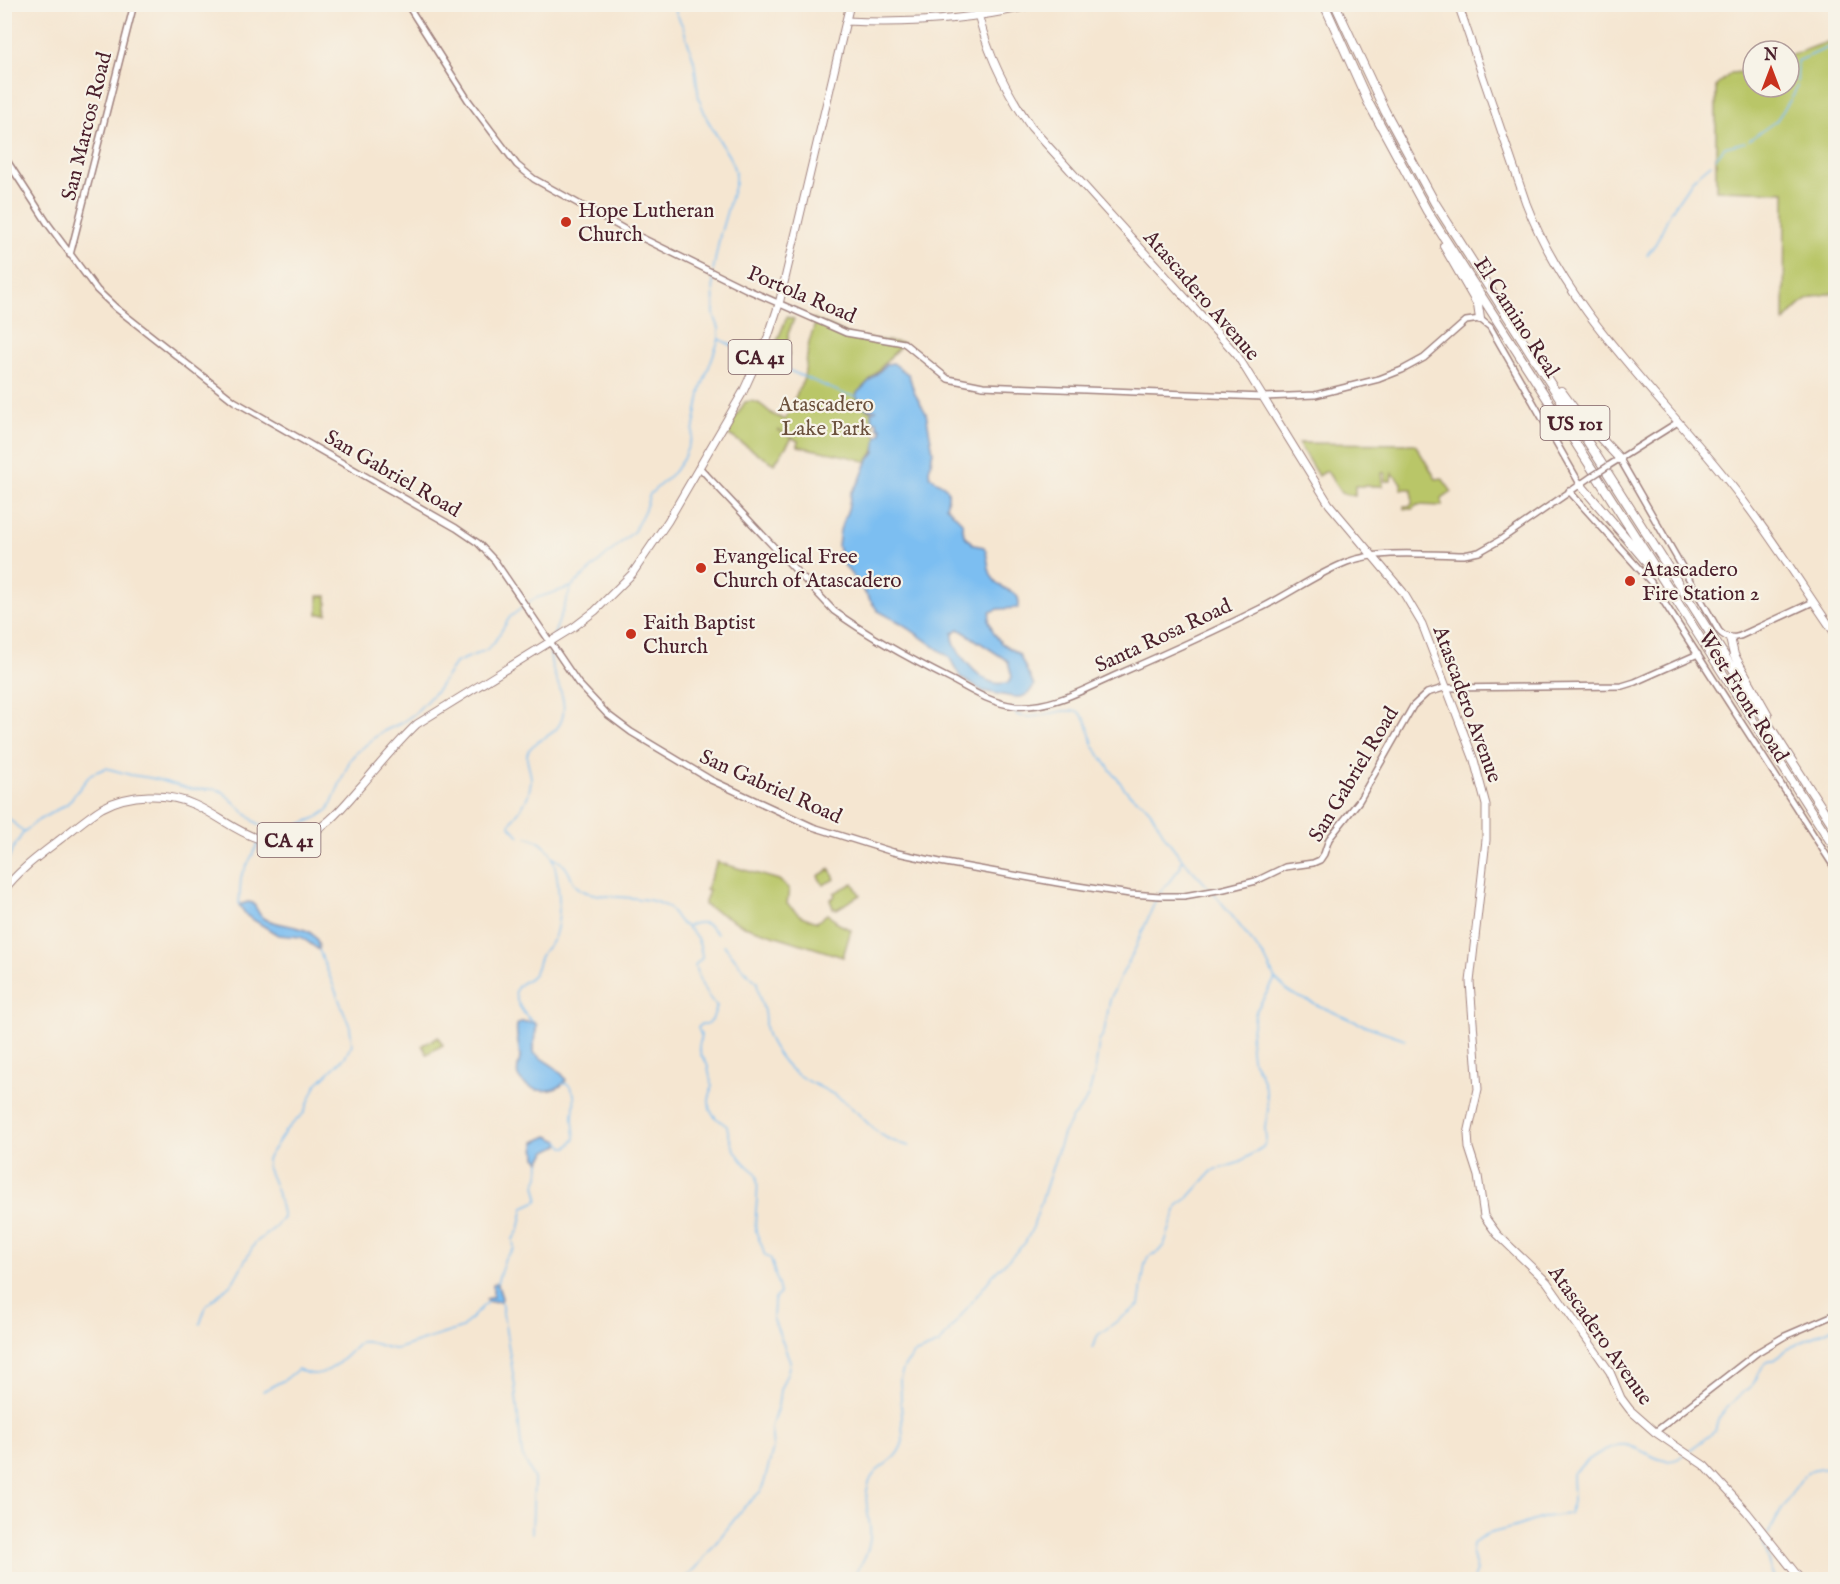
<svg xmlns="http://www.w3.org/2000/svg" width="1840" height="1584" font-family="'IM FELL English',serif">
	<rect width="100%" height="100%" fill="#f7f3e8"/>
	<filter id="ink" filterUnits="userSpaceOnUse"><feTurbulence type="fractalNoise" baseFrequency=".0167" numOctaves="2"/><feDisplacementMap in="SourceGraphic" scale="12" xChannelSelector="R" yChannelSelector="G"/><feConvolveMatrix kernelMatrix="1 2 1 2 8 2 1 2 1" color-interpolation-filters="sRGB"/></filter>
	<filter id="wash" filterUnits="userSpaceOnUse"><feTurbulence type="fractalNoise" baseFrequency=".008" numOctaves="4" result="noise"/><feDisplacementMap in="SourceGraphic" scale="24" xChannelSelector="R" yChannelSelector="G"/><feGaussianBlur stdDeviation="1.35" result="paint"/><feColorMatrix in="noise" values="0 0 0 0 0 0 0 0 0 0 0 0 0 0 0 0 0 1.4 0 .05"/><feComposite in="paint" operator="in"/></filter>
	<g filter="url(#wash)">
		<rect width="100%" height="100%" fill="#f5e6d1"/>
		<path fill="#b9c668" stroke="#82724a" stroke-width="1.5" d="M1835 39V293C1809 295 1801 302 1784 322L1785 192 1716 190V86L1731 73 1753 71V87H1789V56Z
			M787 317 794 319 788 334 789 355 776 349 775 346Z
			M813 319 855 337 903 343 856 395 865 408 871 411 875 435 877 437V446L867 462C845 454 821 452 798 446V441L778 430 792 438 774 464 726 433 745 402C761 398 765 411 776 416 779 417 782 418 785 420L804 378 809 342 815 324Z
			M1298 443 1415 444 1436 479 1442 478 1452 492 1442 499V506L1417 505 1413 509H1404V506H1410L1412 504V489H1401V483L1392 473 1391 481H1385V473H1382L1383 486H1355V496L1341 493 1327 471 1318 476Z
			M318 596H327V614H318Z
			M717 862 779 880 789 889 787 904 801 916 817 922 827 914 836 920 835 922 851 930 843 957 744 926 704 905 709 890 706 889Z
			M830 869 835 879 823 885 818 876Z
			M853 883 860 895 837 909 833 908 830 900 835 896 834 893Z
			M438 1037 443 1045 427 1054 422 1045Z"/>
		<path fill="#7cbef1" stroke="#636e8e" stroke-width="1.5" fill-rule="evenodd" d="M893 363 909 375 914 392 926 413 933 451 929 471 930 476C943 488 953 482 946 506L962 522 964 535 974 545 984 547C990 559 986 572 996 582 1006 593 1023 590 1018 608L999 609 990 612 989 621 994 633 1001 643 1019 654 1034 686 1028 694 1021 697H1013L983 691 961 678 949 657 901 623 878 611 842 562 838 546 840 530 848 509 851 493 860 480 867 462 875 452 877 436 881 434V428H878L877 421H873L871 412 877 410 865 408 856 396 857 393 887 364ZM959 629 1008 661 1012 677 1008 683C1003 683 998 684 994 683 978 679 951 649 953 633Z
			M248 902 253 903C256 907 259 915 263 918 282 929 319 922 319 950L301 937 278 935 247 916 239 905Z
			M521 1022H533L537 1025 534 1042V1053C545 1062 559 1067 566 1080 556 1096 526 1093 518 1076 516 1071 519 1064 520 1058 520 1047 515 1037 517 1025Z
			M548 1136 559 1141V1145L547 1151 540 1161 536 1157 535 1142Z
			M497 1283 502 1298 501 1301 487 1302 486 1299 493 1297V1284Z"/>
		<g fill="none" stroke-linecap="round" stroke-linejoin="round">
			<path stroke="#7cbef1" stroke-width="1.5" d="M672 4 683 27 694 61 699 99 707 119 731 160 735 172V183L720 235 713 271
				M4 13 18 4
				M1797 82 1798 61 1836 44
				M1749 140 1776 121 1793 96 1797 86
				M1716 158 1725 147 1745 142
				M1647 255 1656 243 1671 211 1693 179 1711 164
				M719 339 755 357
				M762 359 844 394 856 396
				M526 604 536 598 571 587 624 540 634 531 645 509 650 494 674 472 683 459 692 437 701 389 719 339V328L714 315 713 275
				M553 637 571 588
				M1013 707 1017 715C1038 722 1058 706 1079 712L1086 720 1094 747 1109 768 1129 794 1143 803 1151 812 1166 838 1182 859 1211 890
				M4 814 23 832
				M519 836 510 826C511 818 518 814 522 807 527 800 530 790 531 781 532 772 523 757 529 750 538 737 556 737 562 719 570 693 546 672 551 648
				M527 837C537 839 548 847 552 856 559 875 562 916 555 935 553 943 546 947 542 954 538 960 538 970 533 975 528 982 519 981 516 990 513 1000 525 1016 533 1022
				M553 858C576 868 566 885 586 892 609 900 649 894 667 907 674 911 676 920 682 924 695 932 701 942 702 958L695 965C697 977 707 998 717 1006L712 1020 708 1024H701L698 1028 701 1035 699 1047 701 1055 707 1063 712 1087 709 1100 710 1110 716 1118 727 1126C730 1146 739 1161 756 1173 761 1193 753 1212 756 1231 758 1240 763 1245 764 1254L771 1259 779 1289 780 1293 774 1301 773 1318 790 1361 788 1371 780 1390 778 1406 771 1427 773 1449 764 1483 760 1492 745 1506 696 1568 683 1580
				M4 868 14 847 23 833 37 821 67 804 91 774 106 768 131 775 151 778 191 789H216L223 792 254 821 266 828 276 830 288 829 316 818 328 810 332 802 350 760 355 754 380 733 401 723 414 714 438 689 455 663 486 650 493 644 510 617 523 607
				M1160 893 1180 868 1182 859
				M1214 893 1265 958 1275 979 1290 993 1358 1023 1405 1039
				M239 905 241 877 259 842
				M688 926C701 920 708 922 717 934
				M724 945 744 970 757 982C758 992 760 999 763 1008 766 1016 764 1024 766 1031 769 1044 786 1068 798 1075 813 1085 832 1091 846 1103 871 1123 874 1138 909 1146
				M559 1141 564 1147H568L575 1139C575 1132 573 1125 573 1118 573 1105 579 1093 567 1084H563
				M497 1283 505 1258 514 1249 513 1239 519 1230 524 1207 537 1201 538 1197 535 1185 539 1177 540 1161
				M501 1301 515 1386 522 1455 534 1479 532 1533
				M200 1324 206 1306 233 1282 255 1243 273 1229 283 1218 277 1191 267 1167V1159L286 1130 304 1113 316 1085 345 1057 352 1044 350 1027 319 950
				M1092 1348 1098 1335 1139 1305 1145 1264 1148 1257 1158 1252 1164 1245 1178 1205 1188 1198 1212 1171 1238 1163 1263 1147 1266 1141 1265 1127 1268 1110 1266 1091 1260 1072 1252 1059 1250 1039 1256 1011 1275 979
				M263 1391 286 1379 298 1369C323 1385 343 1359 360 1342 373 1340 383 1349 396 1349L462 1328 487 1302
				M1687 1452 1715 1431 1718 1420 1726 1408 1753 1384 1765 1363 1776 1359 1785 1350 1836 1326
				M1768 1534C1775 1522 1798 1479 1807 1473 1815 1468 1826 1469 1836 1468
				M1765 1538 1763 1541 1769 1565 1775 1580
				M850 1580C862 1564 872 1549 870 1529 869 1514 863 1498 869 1483 875 1464 897 1465 903 1441L900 1379 904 1367 914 1354 939 1344 993 1275 1025 1243 1033 1227 1063 1134 1072 1118 1084 1104 1089 1093 1095 1072 1099 1042 1104 1032 1110 1000 1115 988 1135 949 1157 897
				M1473 1580 1477 1571 1472 1552 1473 1544 1478 1539 1487 1534 1515 1527 1545 1517 1569 1514 1573 1502 1572 1474C1583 1463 1610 1442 1626 1445 1647 1449 1663 1471 1684 1455"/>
		</g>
	</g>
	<g filter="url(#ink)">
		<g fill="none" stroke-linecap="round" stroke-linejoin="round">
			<defs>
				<path id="minor" d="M407 4 468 100 517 165 534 179 624 229 746 289 846 333 904 343 948 379 983 386 1263 397 1315 395 1379 379 1402 370 1424 358 1466 321 1480 319 1490 327 1580 484
					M4 156 48 224 97 290 116 308 234 401 456 528 478 543 495 561 578 683 607 714 631 732 711 780 813 827 893 852 940 862 1058 883 1130 894 1160 896H1184L1224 889 1256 881 1285 867 1313 863 1320 860 1324 854 1329 839 1359 801 1413 706 1427 693 1444 688 1622 686 1635 682 1698 654
					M70 255 134 4
					M1620 459 1719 631C1725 638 1731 639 1740 636L1813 602
					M1608 466 1678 422
					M699 467 834 611C871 638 912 660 952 680 972 691 991 703 1015 706 1050 709 1083 690 1114 676 1162 655 1211 633 1259 609 1288 595 1316 574 1347 562 1383 549 1427 555 1464 555L1479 552 1500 540 1591 477
					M1569 491 1651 582 1836 870
					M1655 1432 1758 1352 1785 1336 1836 1314"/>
				<path id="major" d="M976 4C985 50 1005 90 1031 127L1237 355 1329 504 1403 592 1422 624 1474 760 1486 805V840L1470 982 1478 1089 1468 1134 1469 1148 1478 1176 1484 1216 1497 1234 1547 1282 1610 1372 1621 1398 1630 1410 1655 1432 1705 1466 1747 1512 1801 1580
					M1458 4 1526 203C1566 308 1650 385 1720 471 1762 522 1798 580 1836 635
					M846 21C911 24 974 20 1037 4
					M4 890C19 870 39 856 58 841 73 830 87 817 102 808 129 793 168 792 195 805 232 822 255 852 300 838 327 829 344 805 362 785 380 764 397 743 417 724L574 627 595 611 632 574 668 521 743 392 768 337 779 304 850 4"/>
				<path id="highway" d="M1324 4 1368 102 1427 211 1836 850
					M1335 4 1385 111 1435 203 1836 830
					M1444 246 1478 305 1480 319
					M1561 391 1578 414 1620 459
					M1580 484 1650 566
					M1730 638 1734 655 1768 715"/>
			</defs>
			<use href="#minor" stroke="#a0827e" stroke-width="8"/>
			<use href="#major" stroke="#a0827e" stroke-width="9"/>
			<use href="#highway" stroke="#a0827e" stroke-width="10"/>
			<use href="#minor" stroke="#fff" stroke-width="5"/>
			<use href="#major" stroke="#fff" stroke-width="7"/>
			<use href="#highway" stroke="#fff" stroke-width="8"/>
			<defs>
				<path id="minor-bridge" d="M1591 477 1608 466"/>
			</defs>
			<use href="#minor-bridge" stroke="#a0827e" stroke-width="8" stroke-linecap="butt"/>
			<use href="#minor-bridge" stroke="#fff" stroke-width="5"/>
		</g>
	</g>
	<g fill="#c8321e" stroke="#f7f3e8" stroke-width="2">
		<circle cx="566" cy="222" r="6"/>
		<circle cx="701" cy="568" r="6"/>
		<circle cx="1630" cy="581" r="6"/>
		<circle cx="631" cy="634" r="6"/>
	</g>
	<g text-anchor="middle" stroke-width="4.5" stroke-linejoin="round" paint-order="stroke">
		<g fill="#f7f3e8" stroke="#7e5f64" stroke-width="1.5">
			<rect x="728.5" y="340" width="63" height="34" rx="4.5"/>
			<rect x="1540.5" y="406" width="69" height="34" rx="4.5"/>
			<rect x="257.5" y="823" width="63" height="34" rx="4.5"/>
		</g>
		<g font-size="20" font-weight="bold" fill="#4a1f2b">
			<text x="760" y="364">CA 41</text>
			<text x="1575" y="430">US 101</text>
			<text x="289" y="847">CA 41</text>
		</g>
		<g font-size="21" fill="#4a1f2b" stroke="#f7f3e8">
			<text transform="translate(86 126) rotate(-76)" y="7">San Marcos Road</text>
			<text transform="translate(802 294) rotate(23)" y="7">Portola Road</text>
			<text transform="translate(1202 295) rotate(49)" y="7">Atascadero Avenue</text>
			<text transform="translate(1517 317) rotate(57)" y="7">El Camino Real</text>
			<text transform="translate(393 473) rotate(30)" y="7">San Gabriel Road</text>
			<text transform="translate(1163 635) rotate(-25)" y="7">Santa Rosa Road</text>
			<text transform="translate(1744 696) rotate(58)" y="7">West Front Road</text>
			<text transform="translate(1468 704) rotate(70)" y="7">Atascadero Avenue</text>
			<text transform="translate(1353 774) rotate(-59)" y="7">San Gabriel Road</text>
			<text transform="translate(771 786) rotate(24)" y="7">San Gabriel Road</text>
			<text transform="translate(1601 1335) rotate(55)" y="7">Atascadero Avenue</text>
		</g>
		<g font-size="21" fill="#4a1f2b" stroke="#f7f3e8" text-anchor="start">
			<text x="578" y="217">Hope Lutheran<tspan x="578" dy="24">Church</tspan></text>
			<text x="713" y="563">Evangelical Free<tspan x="713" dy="24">Church of Atascadero</tspan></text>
			<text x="1642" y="576">Atascadero<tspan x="1642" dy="24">Fire Station 2</tspan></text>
			<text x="643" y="629">Faith Baptist<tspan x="643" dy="24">Church</tspan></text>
		</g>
		<g font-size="21" fill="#6b513d" stroke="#f7f3e8">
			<text x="826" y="411">Atascadero<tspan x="826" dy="24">Lake Park</tspan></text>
		</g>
	</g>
	<rect width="1840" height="1584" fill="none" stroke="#f7f3e8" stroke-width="24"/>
	<g transform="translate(1771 69)"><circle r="28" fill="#f7f3e8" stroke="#b29e9c" stroke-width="1.5"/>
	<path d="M0-4.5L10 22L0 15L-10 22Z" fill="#c8321e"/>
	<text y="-9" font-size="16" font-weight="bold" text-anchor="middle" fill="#4a1f2b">N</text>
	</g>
</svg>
